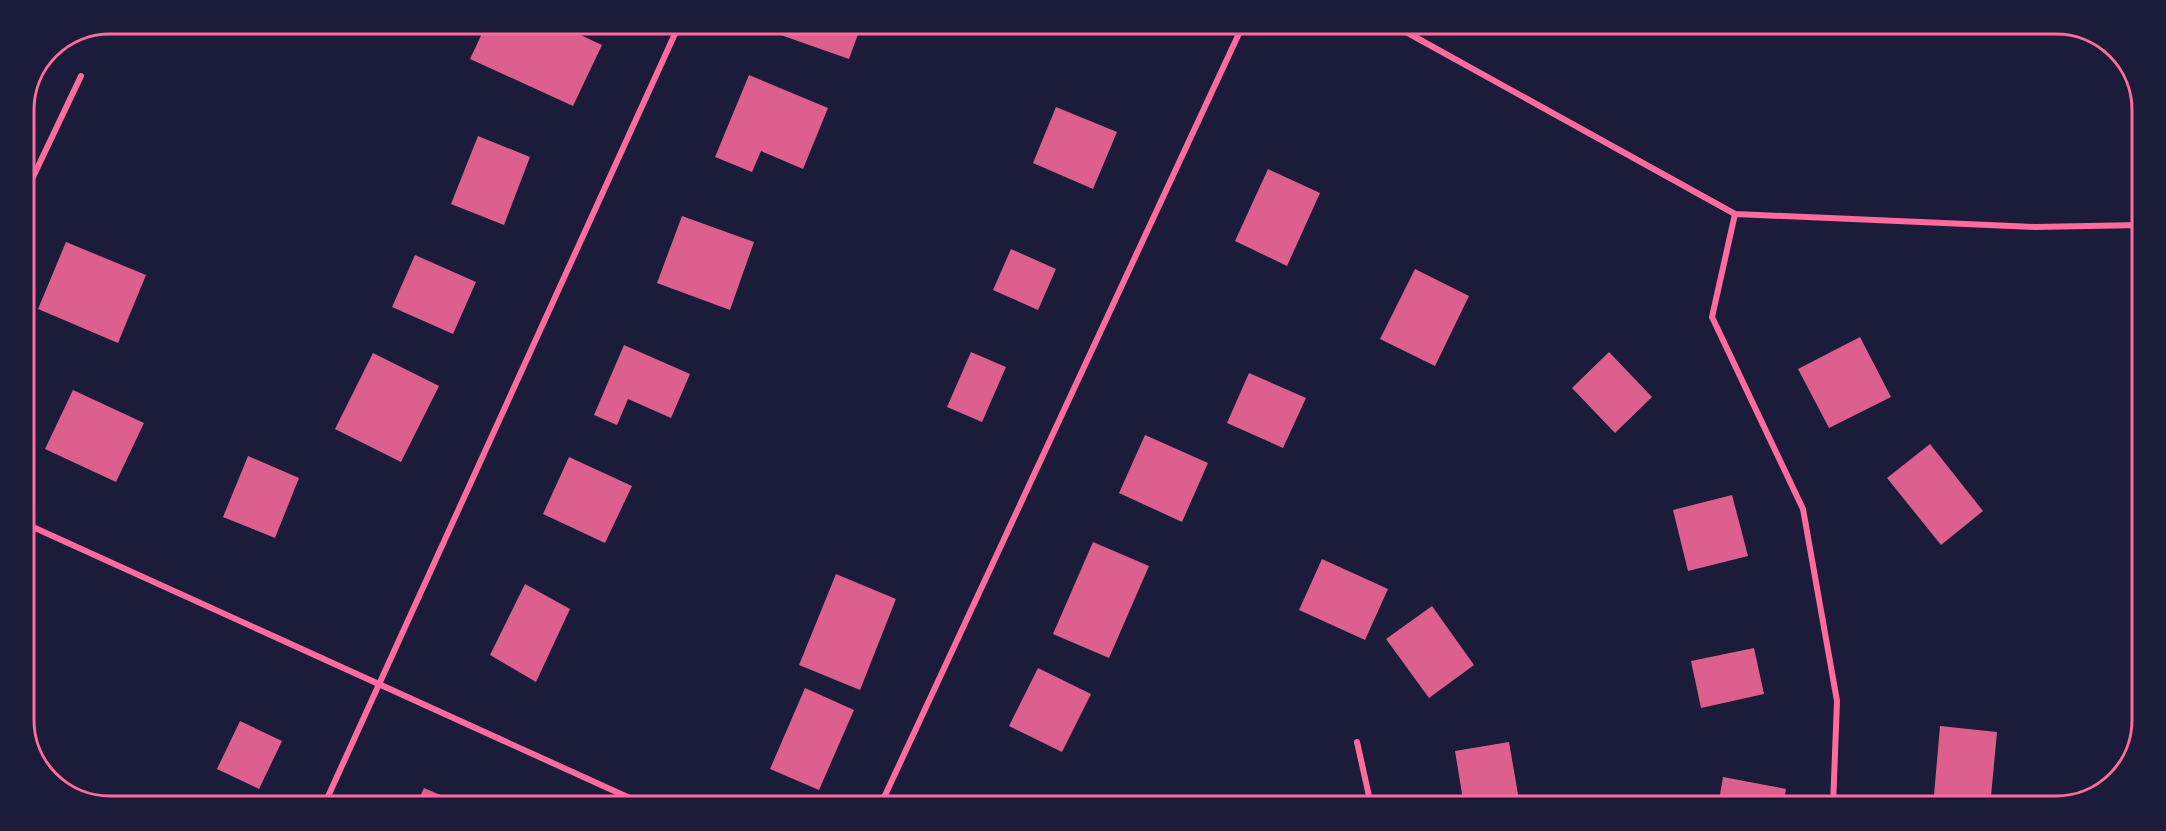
<svg xmlns="http://www.w3.org/2000/svg" width="2166" height="831" font-family="'Nunito Sans',sans-serif">
	<rect width="100%" height="100%" fill="#1b1b3a"/>
	<path fill="#dd5f8e" d="M486 25H559L602 45 573 106 470 59Z
		M778 26H861L849 59 775 33Z
		M749 75 828 108 803 169 761 151 752 172 715 157Z
		M1056 107 1117 132 1093 189 1033 163Z
		M478 136 530 157 504 225 451 204Z
		M1268 169 1320 193 1287 266 1235 241Z
		M682 216 754 242 730 310 657 283Z
		M66 242 146 275 118 343 38 309Z
		M1011 249 1056 269 1038 310 993 290Z
		M415 255 476 282 453 334 392 307Z
		M1415 269 1469 296 1435 366 1380 339Z
		M1860 337 1891 397 1829 428 1798 369Z
		M624 345 690 374 671 418 628 399 617 425 594 415Z
		M971 352 1006 367 982 422 947 407Z
		M1609 352 1652 397 1615 433 1572 388Z
		M373 353 439 386 401 462 335 429Z
		M1249 373 1306 398 1283 448 1227 423Z
		M73 390 144 423 116 482 45 449Z
		M1145 435 1208 463 1182 522 1119 493Z
		M1930 444 1983 511 1941 545 1887 478Z
		M248 456 299 478 275 538 223 517Z
		M569 457 632 486 605 543 543 514Z
		M1732 495 1748 556 1688 571 1673 510Z
		M1093 542 1149 566 1109 658 1053 634Z
		M1322 559 1388 589 1365 640 1299 610Z
		M836 574 896 599 860 690 799 665Z
		M525 584 570 609 536 682 490 655Z
		M1432 606 1474 665 1429 698 1386 639Z
		M1754 648 1764 694 1701 708 1691 661Z
		M1038 668 1091 694 1062 752 1009 726Z
		M805 688 854 710 819 790 770 769Z
		M240 721 282 741 259 789 217 769Z
		M1940 726 1997 732 1990 807H1933Z
		M1509 742 1520 806H1464L1455 751Z
		M1723 777 1786 789 1783 806H1718Z
		M424 788 459 803H417Z"/>
	<g fill="none" stroke-linecap="round" stroke-linejoin="round">
		<path stroke="#ff6b9d" stroke-width="6" d="M1397 27 1735 214 2035 227 2141 225
			M24 196 81 76
			M1735 214 1712 317 1803 509 1837 701 1833 806
			M24 523 643 804
			M1357 742 1371 805
			M325 803 679 25
			M881 804 1242 27"/>
	</g>
	<path d="M0 0H2166V831H0ZM110 34H2056A76 76 0 0 1 2132 110V720A76 76 0 0 1 2056 796H110A76 76 0 0 1 34 720V110A76 76 0 0 1 110 34Z" fill="#1b1b3a" fill-rule="evenodd"/>
	<path fill="none" stroke="#ff6b9d" stroke-width="3" d="M110 34H2056A76 76 0 0 1 2132 110V720A76 76 0 0 1 2056 796H110A76 76 0 0 1 34 720V110A76 76 0 0 1 110 34Z"/>
</svg>
